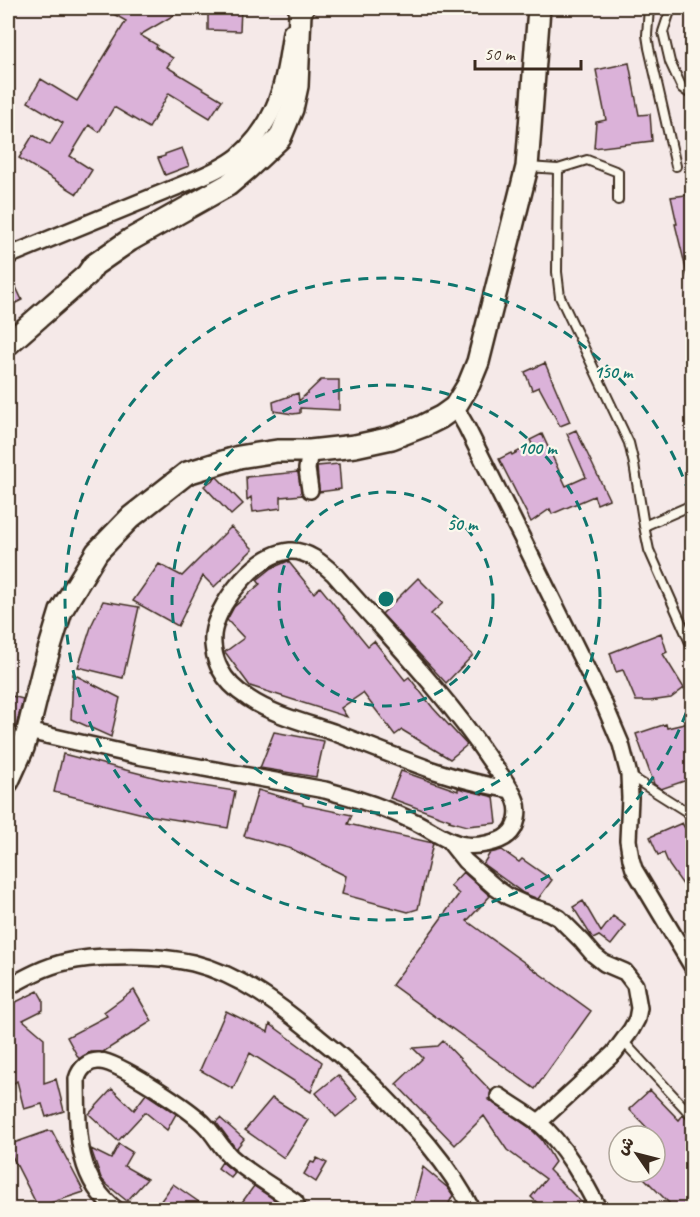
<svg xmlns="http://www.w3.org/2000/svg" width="700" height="1217" font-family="Caveat,'Playpen Sans Arabic',sans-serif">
	<rect width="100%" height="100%" fill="#f5e9e8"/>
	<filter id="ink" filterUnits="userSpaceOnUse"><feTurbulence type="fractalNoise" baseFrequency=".0167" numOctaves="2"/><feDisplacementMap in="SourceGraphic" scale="12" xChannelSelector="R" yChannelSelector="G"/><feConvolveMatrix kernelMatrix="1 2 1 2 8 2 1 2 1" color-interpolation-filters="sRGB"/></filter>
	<g filter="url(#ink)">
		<path fill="#dbb2d9" stroke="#3b2a1e" stroke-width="1.5" d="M103 8H186L140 35 157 45 156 48 173 58 167 67 222 100 210 118 169 93 149 128 114 107 99 132 89 125 70 156 92 170 77 194 19 158 33 135 50 145 63 123 28 102 41 79 77 101 126 21Z
			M208 8H241L240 31 208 30Z
			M629 63 639 115 650 114 652 141 594 148 596 122 606 120 596 70Z
			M182 148 189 166 165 175 158 158 165 156V154Z
			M693 194V277H688L675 224H677L671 197Z
			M8 270 22 300 8 307Z
			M545 363 570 422 560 426 539 387 532 390 525 372Z
			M321 380H339V410L300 408V413L293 414 274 411 273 402 298 393 299 401Z
			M576 430 609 499 597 504 594 496 552 514 550 509 531 522 499 459 511 453 512 455 532 444 530 440 542 434 566 486 586 477 567 434Z
			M339 464 341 489 319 492 317 466Z
			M298 472 302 495 281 497V508L253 512 251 497 247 500 246 477Z
			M217 477 243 504 231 515 204 486Z
			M231 527 253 549 214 587 203 576 178 626 133 601 159 564 182 576Z
			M288 561 314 593 320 587 368 646 374 641 405 680 409 677 433 708 467 745 450 759 402 730 395 735 363 693 341 708 347 717 250 686 225 652 244 638 227 620 234 607 260 584 257 580 272 568Z
			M418 578 443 603 431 614 473 655 446 683 382 614Z
			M103 601 139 607 123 678 78 667 92 624Z
			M661 633 667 652 663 654 684 688 671 698 650 701H636L623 670 616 672 610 653Z
			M73 674 120 698 111 737 71 719Z
			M8 695 23 699 15 730 8 728Z
			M693 722V778L661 789 654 784 636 734 666 724 667 728Z
			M274 732 324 741 316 777 260 768Z
			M63 754 165 780 235 791 228 828 147 815 54 792Z
			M401 771 458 791V788L494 797 497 823 467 826 449 821 450 820 390 798Z
			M258 790 303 803V805L352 815 348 824 433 843 418 909 408 912 342 894 346 876 292 849 244 836Z
			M682 823 693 842V899L669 865 664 853 658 855 650 837Z
			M502 850 519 862 522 859 552 880 538 899 523 893 483 864 490 853Z
			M463 872 490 896 467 921 591 1011 535 1089 392 985 459 894 450 886Z
			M583 901 601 932 613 916 626 926 611 945 599 936 593 939 592 937 573 907Z
			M134 990 152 1021 103 1052H90L79 1059 67 1037 107 1016 104 1012Z
			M38 991 43 1000V1010L23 1020 44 1038V1083L56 1079 64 1111 46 1117 42 1104 24 1109 17 1081 8 1087V1006Z
			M226 1011 268 1032 270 1024 322 1062 311 1092 250 1053 233 1089 200 1070Z
			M443 1041 491 1091 490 1098 488 1099 530 1128 542 1140 555 1162 549 1170 588 1209H544L531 1197 546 1179 507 1150 484 1116 455 1145 396 1084 423 1058 413 1048 438 1046Z
			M338 1075 358 1099 336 1117 316 1093Z
			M112 1089 134 1110 146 1094 176 1114 167 1130 145 1112 118 1141 89 1114Z
			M650 1090 679 1120 683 1115 688 1120 693 1122V1209H675L638 1172H655V1136L629 1109Z
			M272 1098 308 1120 284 1158 245 1130Z
			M220 1118 244 1139 236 1149 216 1122Z
			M48 1131H52L84 1192 38 1207 8 1148V1145Z
			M119 1144 132 1152 124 1166 147 1179 127 1201 106 1184 101 1178 91 1149 111 1159Z
			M317 1158 327 1163 316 1182 304 1174 311 1162 314 1163Z
			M222 1162 235 1173 231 1178 218 1168Z
			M423 1167 448 1188 453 1195 446 1209H412Z
			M173 1184 209 1209H155Z
			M254 1186 282 1205 287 1209H237Z"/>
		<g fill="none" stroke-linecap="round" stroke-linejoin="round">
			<defs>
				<path id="service" d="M649 8 647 35 649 48 676 166
					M671 8 663 32 670 62 682 88 692 95
					M528 167 558 169 587 160 618 172V200
					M558 169 557 272 560 297 629 443 634 464 644 526 649 550 692 647
					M644 526 692 505
					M630 776 692 815
					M623 1041 692 1116"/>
				<path id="minor" d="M8 256 196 179C210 173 224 167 237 157 278 122 284 82 291 32
					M455 407 466 426 521 536 604 704 621 744 629 775 630 798 628 840 631 859 634 869 692 966
					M310 451 307 469 310 490
					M28 731 138 756 325 790C356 798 386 808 415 822 431 829 447 843 465 845 476 847 499 843 508 835 517 828 520 812 516 801 511 786 498 772 489 759 444 692 386 634 334 574 322 563 307 550 290 551 257 554 221 599 214 629 211 641 214 658 220 669 226 681 237 691 248 698 271 714 306 723 333 732 367 745 401 759 435 771 459 779 485 785 510 790
					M449 841 465 861 496 888 509 897 529 906 548 912 559 918 582 941 594 955 604 963 625 972 635 985 639 1008 637 1019 631 1030 614 1053 538 1123
					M8 987C26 977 46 966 66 962 82 958 100 957 116 957 142 956 168 957 193 963 241 975 281 1006 318 1037 338 1053 358 1070 376 1088 413 1126 448 1162 472 1210
					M499 1096C512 1105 526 1113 538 1122 565 1145 583 1179 599 1210
					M117 1210C74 1179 78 1125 77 1079 80 1068 89 1060 100 1061 119 1062 191 1110 205 1125 215 1135 221 1148 231 1157 250 1174 274 1187 295 1202L298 1210"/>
				<path id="secondary" d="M8 344 87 275 94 265 130 240 228 185 248 168 280 138 292 109 297 86 300 13 303 8
					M8 781 23 748 28 731 43 670 61 611 97 552 131 517 187 473 239 457 277 451H310L355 446 392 438 423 426 441 417 455 407 469 384 478 362 527 167 539 8"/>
			</defs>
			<use href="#service" stroke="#3b2a1e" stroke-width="12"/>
			<use href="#minor" stroke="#3b2a1e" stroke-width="20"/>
			<use href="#secondary" stroke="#3b2a1e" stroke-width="26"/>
			<use href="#service" stroke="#fbf7ec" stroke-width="8"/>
			<use href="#minor" stroke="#fbf7ec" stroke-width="15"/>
			<use href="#secondary" stroke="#fbf7ec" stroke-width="21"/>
		</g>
	</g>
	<g fill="none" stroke="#0f766e" stroke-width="3" stroke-dasharray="10 8">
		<circle cx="386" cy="599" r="107"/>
		<circle cx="386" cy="599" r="214"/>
		<path d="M692 696A321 321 0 1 1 692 502"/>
	</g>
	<circle cx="386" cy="599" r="9" fill="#0f766e" stroke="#fbf7ec" stroke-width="3"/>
	<g font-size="18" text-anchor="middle" font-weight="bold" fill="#0f766e" stroke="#fbf7ec" stroke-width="4.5" stroke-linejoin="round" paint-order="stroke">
		<text x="613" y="378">150 m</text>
		<text x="537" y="454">100 m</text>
		<text x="462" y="530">50 m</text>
	</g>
	<rect width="700" height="1217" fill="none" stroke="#fbf7ec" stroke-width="30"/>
	<rect x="15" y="15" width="670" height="1187" fill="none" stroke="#3b2a1e" stroke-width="2" filter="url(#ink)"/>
	<g transform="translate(637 1154) rotate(305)"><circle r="28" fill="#fbf7ec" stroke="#aea59a" stroke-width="1.5"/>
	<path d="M0-4.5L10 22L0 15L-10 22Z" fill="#3b2a1e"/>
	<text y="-9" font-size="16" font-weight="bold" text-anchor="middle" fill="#3b2a1e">ش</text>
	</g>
	<path d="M475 60v9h106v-9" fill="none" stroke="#3b2a1e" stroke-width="3"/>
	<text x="484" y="60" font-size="18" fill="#3b2a1e" stroke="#fbf7ec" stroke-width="4.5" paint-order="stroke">50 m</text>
</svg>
